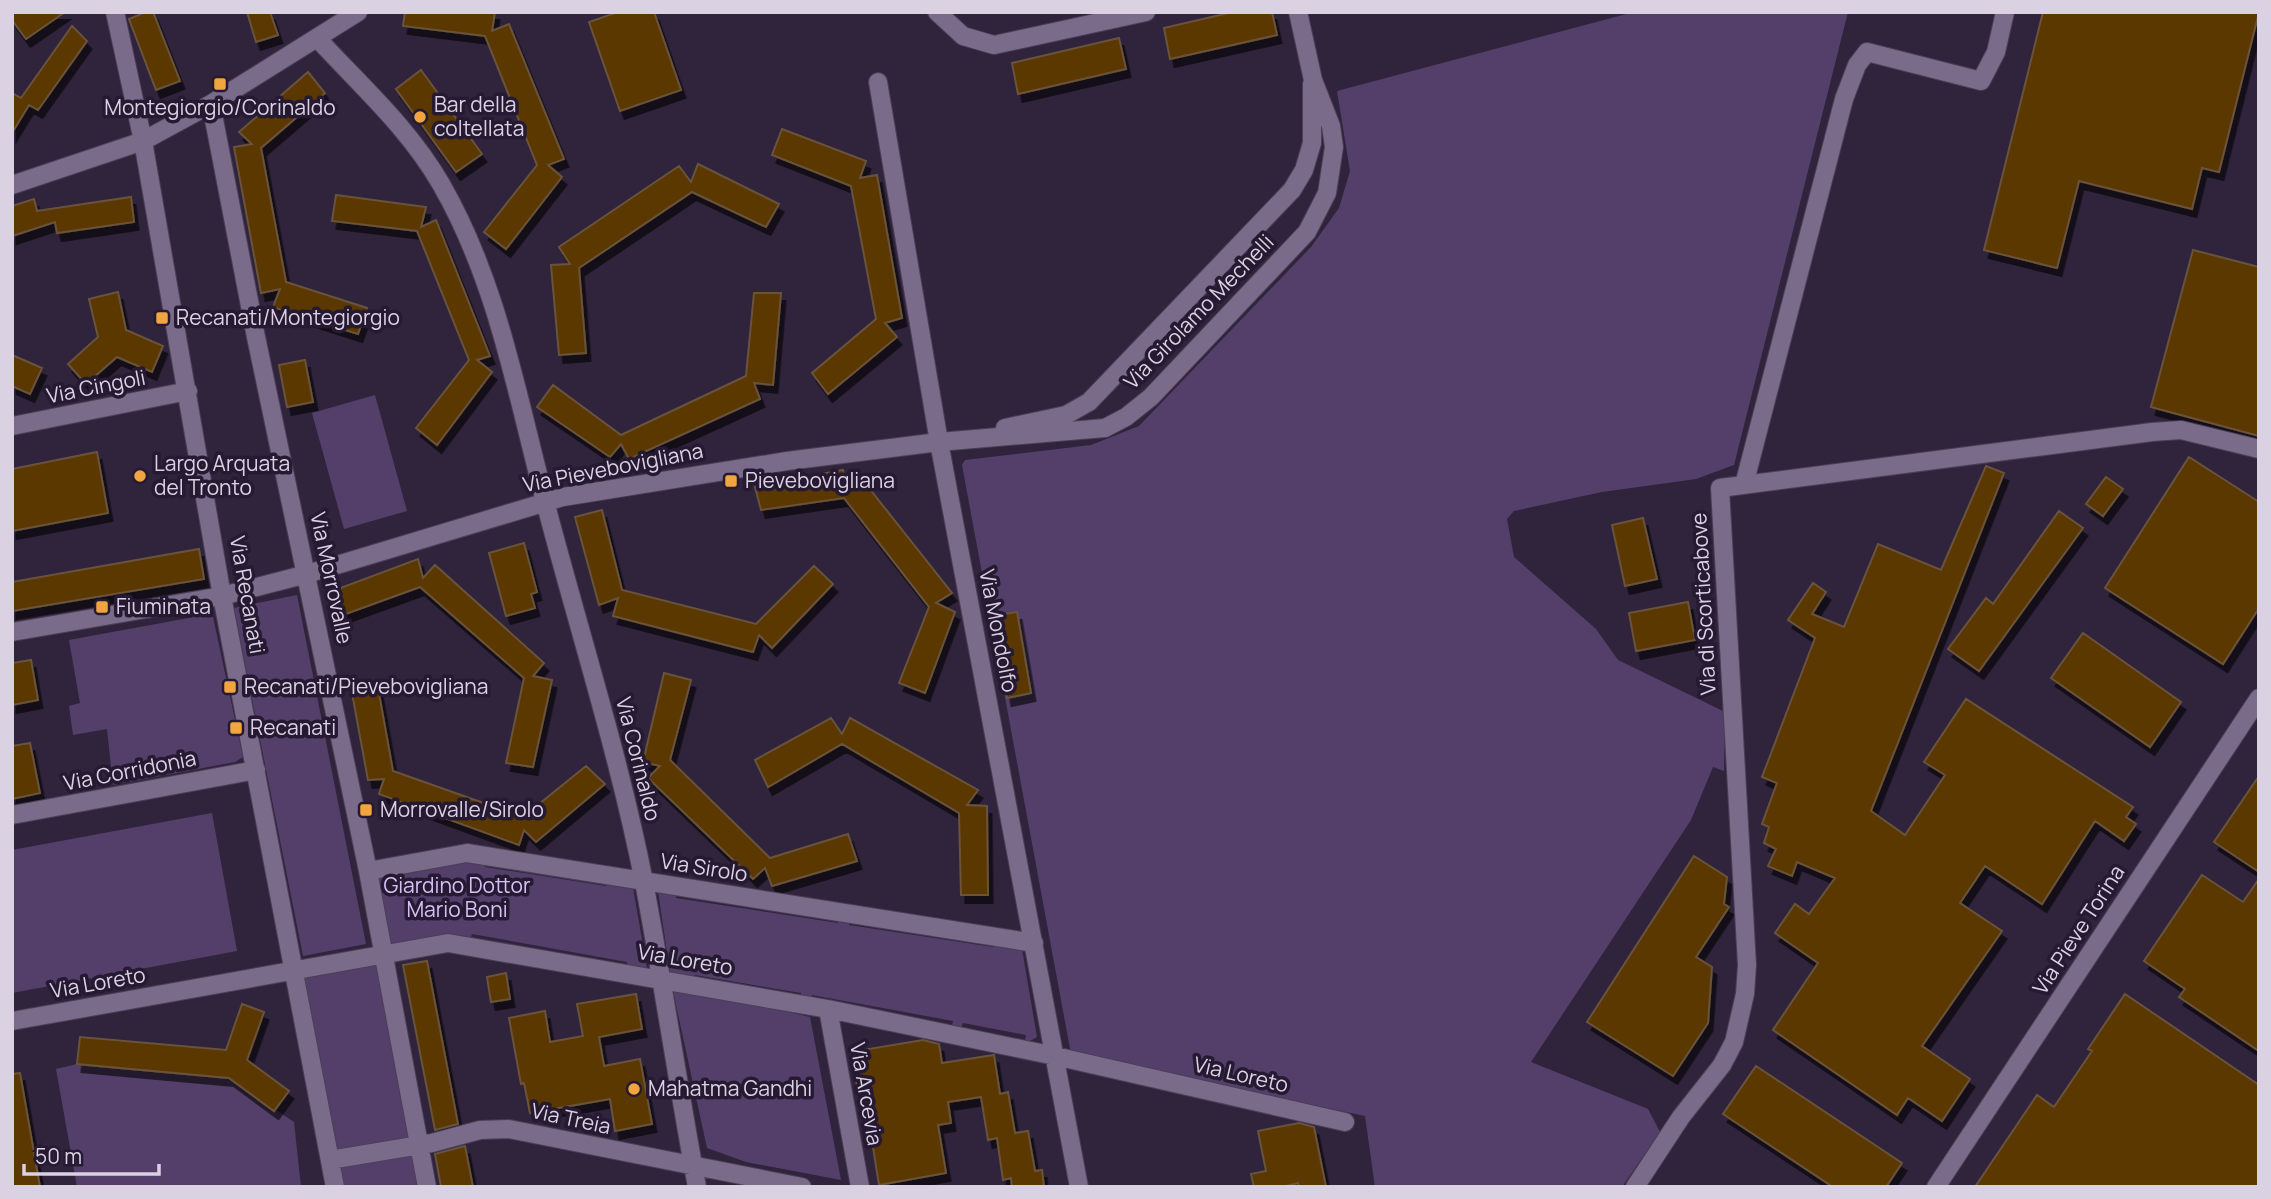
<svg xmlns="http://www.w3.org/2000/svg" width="2271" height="1199" font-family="Manrope,sans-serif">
	<defs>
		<filter id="shadow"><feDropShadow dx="4.5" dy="8" stdDeviation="0" flood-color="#0009"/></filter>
	</defs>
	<rect width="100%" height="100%" fill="#30243d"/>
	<path fill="#543f6a" d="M1634 12H1848L1734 465 1696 479 1602 492 1514 511 1507 519 1514 557 1596 629 1618 660 1725 712 1724 771 1713 767 1691 820 1531 1062 1648 1109 1660 1132 1622 1187H1375L1365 1116 1071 1054 962 465 965 460 1091 445 1139 426 1311 247 1339 208 1350 171 1337 91Z
		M375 395 407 511 344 529 312 413Z
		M297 595 366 944 303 956 234 608Z
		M205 615 213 617 243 757 235 762 113 785 107 729 73 735 69 706 80 703 69 640Z
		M212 813 237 951 12 993V850Z
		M462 858 485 862V867L606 886 607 881 633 888 647 968 643 971 626 968 627 962 472 934 470 940 390 945 378 877Z
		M658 891 677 892 676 898 838 923 839 918 850 919 849 925 993 947 994 941 1022 949 1037 1037 1030 1041 1025 1040 1026 1035 963 1023 961 1028 952 1026 953 1021 812 995 811 1000 801 998V993L695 975 693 980 670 973Z
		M383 954 421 1187H335L295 978Z
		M681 987 810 1017 841 1180 746 1162 707 1148 673 991Z
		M77 1064 229 1078 294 1122 301 1187H77L56 1069Z"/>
	<path fill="#5a3701" stroke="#69533a" stroke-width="2" filter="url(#shadow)" d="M12 12H65L26 39 12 20Z
		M146 12H153L180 81 156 90 129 19Z
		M247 12H270L278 35 256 42Z
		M405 12H495L492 31 509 24 564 159 548 165 562 177 506 249 484 232 537 165 485 36 403 26Z
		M618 12H654L681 90 620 111 589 22Z
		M1233 12H1272L1277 35 1170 59 1164 28Z
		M2043 12H2259L2219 172 2202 168 2192 209 2079 181 2057 268 1984 250Z
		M72 26 87 41 38 110 29 105 12 133V93L21 98Z
		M1119 38 1126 69 1018 94 1012 63Z
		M421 70 482 154 456 172 396 89Z
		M308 72 325 93 261 148 286 282 367 308 358 334 273 307 280 289 261 293 234 147 252 144 239 132Z
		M782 129 866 161 860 178 877 175 902 318 885 323 897 337 828 394 812 373 876 319 851 186 772 155Z
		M698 164 779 204 766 227 692 192 579 268 586 353 559 355 551 265 570 264 559 247 679 166 691 182Z
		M336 195 426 207 421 227 436 220 490 356 477 360 492 372 437 445 416 428 469 360 417 231 332 221Z
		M131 197 134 222 57 233 55 222 12 236V206L34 199 37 211Z
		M2193 250 2259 267V436L2151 407Z
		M118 292 126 330 163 346 152 372 117 357 86 384 68 364 98 337 89 299Z
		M754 293H781L773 385 754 383 760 399 629 459 621 444 610 457 537 407 553 385 621 435 746 376Z
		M12 355 42 368 30 394 12 386Z
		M305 360 313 402 287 407 279 365Z
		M97 452 108 513 12 531V469Z
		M2189 457 2259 502V608L2223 664 2105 588Z
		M1986 466 2004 473 1871 811 1905 835 1945 775 1924 762 1966 699 2133 807 2126 817 2136 824 2124 841 2095 821 2042 904 1985 866 1960 903 2002 931 1922 1046 1970 1079 1942 1121 1908 1098 1897 1115 1773 1030 1818 963 1775 933 1795 904 1809 914 1835 878 1797 862 1792 876 1768 866 1776 849 1764 843 1769 827 1762 824 1777 783 1762 777 1815 638 1788 620 1813 583 1826 592 1812 614 1844 627 1878 544 1941 570Z
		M843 470 847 489 861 478 952 593 936 603 955 612 925 693 899 683 929 607 844 498 761 510 755 487Z
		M2106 477 2123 489 2103 516 2086 504Z
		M602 510 622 590 756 624 814 566 833 584 772 648 759 635 753 652 613 616 618 598 599 605 575 517Z
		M2059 511 2083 528 1979 671 1948 649 1986 598 1993 604Z
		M1643 518 1657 579 1625 586 1612 525Z
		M524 543 537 592 531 594 535 608 506 616 489 553Z
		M199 549 204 579 12 611V582Z
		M418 559 423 578 435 565 544 663 533 676 552 680 533 767 506 763 524 678 420 587 343 615 335 590Z
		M1688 602 1695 640 1636 651 1629 613Z
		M1017 612 1031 693 1007 698 993 616Z
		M2083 633 2181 702 2150 747 2051 678Z
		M31 660 38 700 12 705V663Z
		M664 673 691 680 670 760 770 858 848 834 857 861 772 886 765 868 753 879 648 778 660 766 643 762Z
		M378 688 393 771 523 817 586 766 605 784 536 842 524 830 519 845 379 794 384 779 368 780 352 693Z
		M831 718 842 734 850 718 978 790 967 805 987 806 988 895H961L959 813 842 744 768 787 755 760Z
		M30 743 40 793 12 799V746Z
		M2259 776V872L2214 842Z
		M1694 856 1727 877 1724 904 1729 907 1696 957 1712 967 1708 1023 1673 1076 1587 1022Z
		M2202 875 2243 902 2259 879V1051L2179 997 2185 989 2144 961Z
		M427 961 458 1124 435 1130 403 965Z
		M506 973 510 999 491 1002 487 977Z
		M636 994 642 1029 599 1037 604 1066 640 1059 652 1124 615 1131 610 1099 530 1113 524 1083 521 1084 509 1018 545 1011 550 1042 583 1036 577 1004Z
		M2125 994 2259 1085V1187H1975L2037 1095 2054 1107 2092 1051 2088 1049Z
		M242 1004 264 1012 247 1060 289 1091 274 1111 229 1078 77 1064 80 1037 226 1050Z
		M923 1040 939 1044 942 1063 994 1055 1000 1094 1008 1092 1015 1133 1028 1131 1035 1171 1042 1170 1044 1187H1012L1011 1178 1003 1180 997 1138 988 1140 981 1097 948 1102 951 1123 938 1125 946 1173 879 1185 864 1090 858 1091 851 1052Z
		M1756 1066 1902 1163 1886 1187H1833L1723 1114Z
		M20 1073 40 1187H12V1074Z
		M1299 1123 1314 1127 1326 1187H1299L1298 1183 1282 1187H1254L1251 1174 1266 1171 1258 1131Z
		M465 1146 473 1187H441L435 1154Z"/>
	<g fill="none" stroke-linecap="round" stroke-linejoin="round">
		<defs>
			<path id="street" d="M115 12 143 141 222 596 335 1187
				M937 12 963 36 994 45 1146 12
				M317 38C360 85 408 127 441 184 498 283 517 396 546 505 579 631 619 755 644 882 663 983 678 1085 697 1187
				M878 82 939 442 1079 1187
				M211 104 256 337 368 871 427 1187
				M12 185 143 141 211 104 358 12
				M12 426 188 391
				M1005 428 1066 415 1089 402 1292 190 1304 170 1312 143V84
				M1744 485 1844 99 1857 65 1867 52 1981 81 1996 52 2005 12
				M12 632 222 596 307 574 563 497 787 461 939 442 1105 428 1126 417 1151 397 1307 232 1327 193 1334 147 1331 126 1313 80 1298 12
				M12 815 256 770
				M368 871 467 853 1034 943
				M828 1009 860 1187
				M12 1021 448 943 828 1009 1055 1056 1345 1122
				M330 1160 432 1143 480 1130 509 1129 802 1187
				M1635 1187 1681 1117 1722 1065 1734 1042 1745 994 1747 965 1720 488 2152 432 2181 430 2259 449
				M1936 1187 2259 698"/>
		</defs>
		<use href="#street" stroke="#4a3f56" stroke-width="20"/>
		<use href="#street" stroke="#796b89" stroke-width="18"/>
	</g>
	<g fill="#f1a540" stroke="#261a33" stroke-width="2.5">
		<rect x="213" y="77" width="14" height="14" rx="3.5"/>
		<circle cx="420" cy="117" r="7"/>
		<rect x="155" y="311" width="14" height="14" rx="3.5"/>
		<circle cx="140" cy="476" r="7"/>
		<rect x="724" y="474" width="14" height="14" rx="3.5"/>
		<rect x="95" y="600" width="14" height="14" rx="3.5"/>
		<rect x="223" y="680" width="14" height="14" rx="3.5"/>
		<rect x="229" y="721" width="14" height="14" rx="3.5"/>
		<rect x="359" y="803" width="14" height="14" rx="3.5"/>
		<circle cx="634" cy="1089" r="7"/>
	</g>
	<g text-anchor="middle" stroke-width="7" stroke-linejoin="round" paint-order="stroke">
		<g font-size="21" fill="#dad2e3" stroke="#261a33" text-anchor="start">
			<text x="434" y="112">Bar della<tspan x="434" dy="24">coltellata</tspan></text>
			<text x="220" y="115" text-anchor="middle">Montegiorgio/Corinaldo</text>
			<text x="176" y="325">Recanati/Montegiorgio</text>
			<text x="154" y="471">Largo Arquata<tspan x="154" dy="24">del Tronto</tspan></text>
			<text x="745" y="488">Pievebovigliana</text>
			<text x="116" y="614">Fiuminata</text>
			<text x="244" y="694">Recanati/Pievebovigliana</text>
			<text x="250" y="735">Recanati</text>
			<text x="380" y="817">Morrovalle/Sirolo</text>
			<text x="648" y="1096">Mahatma Gandhi</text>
		</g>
		<g font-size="21" fill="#dad2e3" stroke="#261a33">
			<text transform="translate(1199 312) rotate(-46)" y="7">Via Girolamo Mechelli</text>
			<text transform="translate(96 387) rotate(-11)" y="7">Via Cingoli</text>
			<text transform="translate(613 468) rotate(-11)" y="7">Via Pievebovigliana</text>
			<text transform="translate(331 578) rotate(78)" y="7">Via Morrovalle</text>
			<text transform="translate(247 595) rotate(80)" y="7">Via Recanati</text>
			<text transform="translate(1704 604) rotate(-93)" y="7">Via di Scorticabove</text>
			<text transform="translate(998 631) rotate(79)" y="7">Via Mondolfo</text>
			<text transform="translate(638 759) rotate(76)" y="7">Via Corinaldo</text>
			<text transform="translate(130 771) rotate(-11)" y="7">Via Corridonia</text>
			<text transform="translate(704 868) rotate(9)" y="7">Via Sirolo</text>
			<text transform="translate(2079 930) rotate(-57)" y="7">Via Pieve Torina</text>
			<text transform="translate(685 960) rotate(10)" y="7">Via Loreto</text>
			<text transform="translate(98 983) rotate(-10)" y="7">Via Loreto</text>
			<text transform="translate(1241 1075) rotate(13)" y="7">Via Loreto</text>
			<text transform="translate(866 1094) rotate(80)" y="7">Via Arcevia</text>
			<text transform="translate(571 1119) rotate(12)" y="7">Via Treia</text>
		</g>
		<g font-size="21" fill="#d8c0f5" stroke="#261a33">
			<text x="457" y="893">Giardino Dottor<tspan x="457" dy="24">Mario Boni</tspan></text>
		</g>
	</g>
	<rect width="2271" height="1199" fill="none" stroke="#dad2e3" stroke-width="28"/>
	<path d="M24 1164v10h135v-10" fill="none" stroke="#dad2e3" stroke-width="3.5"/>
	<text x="35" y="1164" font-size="21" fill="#dad2e3" stroke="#261a33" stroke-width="5" paint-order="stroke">50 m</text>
</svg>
